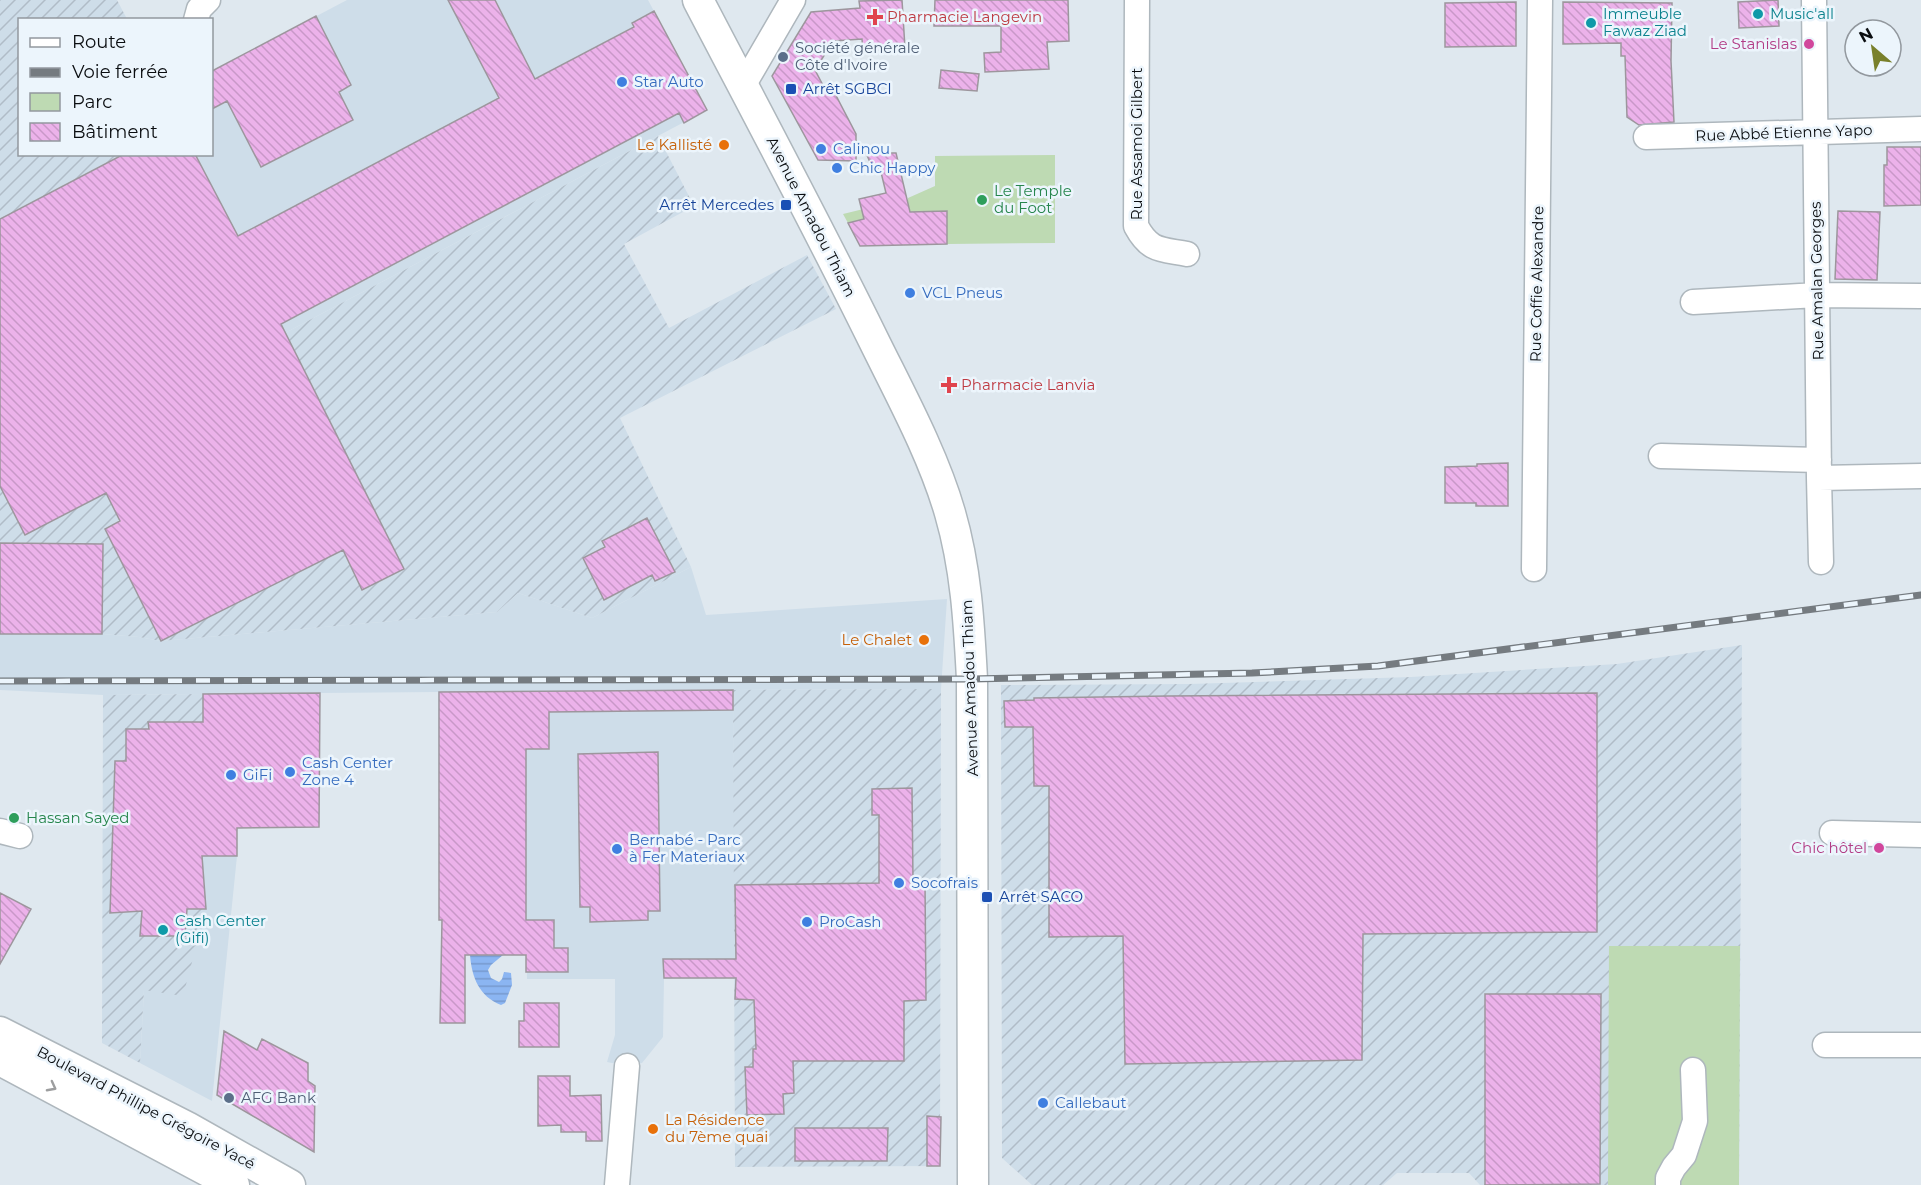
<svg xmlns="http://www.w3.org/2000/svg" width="1921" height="1185" font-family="Montserrat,sans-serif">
	<defs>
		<pattern id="industrial-furrows" width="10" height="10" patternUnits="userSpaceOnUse" patternTransform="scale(1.5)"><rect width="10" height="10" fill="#cedde9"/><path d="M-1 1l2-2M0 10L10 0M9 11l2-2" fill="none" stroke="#b0bcc7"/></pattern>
		<pattern id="water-rules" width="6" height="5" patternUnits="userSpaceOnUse" patternTransform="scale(1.5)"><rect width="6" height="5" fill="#8bb5f2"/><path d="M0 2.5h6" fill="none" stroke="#779ace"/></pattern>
		<pattern id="building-back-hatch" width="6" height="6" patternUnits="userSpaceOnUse" patternTransform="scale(1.5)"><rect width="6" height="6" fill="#ecb2ea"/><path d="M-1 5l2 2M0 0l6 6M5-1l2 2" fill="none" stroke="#c998c8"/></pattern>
	</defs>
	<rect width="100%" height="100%" fill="#dfe8ef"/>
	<path fill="#cedde9" d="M347 0H648L707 110 285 333 238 236 196 155 212 154V71Z
		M691 567 706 615 947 599 941 689 733 690 736 978 664 979 663 1037 642 1063 627 1066 607 1062 615 1035V979H527L526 920H439L438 692 320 693 319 827 237 828V856L212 1101 140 1063 144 990 206 909 202 856 203 694 103 695 0 690V634H102L139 637 161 641 497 612 518 593 592 618Z"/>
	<path fill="url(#industrial-furrows)" d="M0 0H117L127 19 20 20V154L195 155 285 333 658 136 694 206 624 244 669 328 807 255 836 309 620 418 691 567 592 618 518 593 497 612 161 641 139 637 102 634H0Z
		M1742 645 1739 1185H1480L1469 1173H1397L1383 1185H1032L1002 1158 1001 685 1189 684 1411 677 1617 664Z
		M941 689 940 1166 735 1167 733 690Z
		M203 694 202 856 206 909 183 996 144 990 140 1063 102 1043 103 695Z"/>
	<path fill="#bedab3" d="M1055 155V243L947 244V231L892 213 848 223 843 214 888 203H908V198L935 186V156Z
		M1609 946H1740L1739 1185H1608Z"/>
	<path fill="url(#water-rules)" d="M470 955H503L491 965 488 970 491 978 499 982 502 979 504 972 511 973 512 985 505 1003 501 1005C479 996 472 978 470 955Z"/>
	<path fill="url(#building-back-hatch)" stroke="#9d969d" stroke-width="1.5" d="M448 0H495L535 79 634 27 632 23 654 11 707 110 684 123 679 113 281 324 404 569 362 590 343 550 161 641 105 529 120 521 106 493 25 535 0 486V219L124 154H195L238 236 499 98Z
		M902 0 905 48 863 52 862 39 833 41 815 70 825 89 831 86 856 134V161L818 160 772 76 811 12 860 8 859 1Z
		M935 0H1068L1069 41 1047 42 1049 69 985 72 984 53 1001 52V26H934Z
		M1778 0 1779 26 1739 28 1738 2Z
		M1516 2V46L1445 47V3Z
		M1563 2 1672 3 1671 61 1674 122 1639 125 1627 117 1625 56H1621V43L1563 44Z
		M316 16 351 85 339 92 353 120 261 167 227 101 212 109V71Z
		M941 70 979 74 977 91 939 88Z
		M1887 147H1921V205L1884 206V165H1887Z
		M866 153H896L910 212 947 211V244L860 246 848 223 864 219 859 199 886 193 880 168 873 169Z
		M1838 211 1880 212 1877 280 1835 279Z
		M1508 463V506H1476V503H1445V467L1477 466V464Z
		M647 518 675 572 655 581 652 575 604 600 583 558 605 547 602 541Z
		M0 543 103 544 102 634H0Z
		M733 690V710L549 712V749H526V920H554V948H568V972H526V955H465V1023H440L442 920H439V692Z
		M320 693 319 827 237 828V856H202L206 909H187L185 936H140L142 911 110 913 115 761H126V729H149L148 722H203V694Z
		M1597 693V932L1363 934 1362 1060 1125 1064 1123 936 1049 937V786H1034L1033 727H1005L1004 701 1034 700V698L1168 696Z
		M658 752 660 911H648V920L590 922V907H580L578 754Z
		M912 788 913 882H925L926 1000 904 1001V1061H793L794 1093 783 1094 784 1114 747 1115 745 1067H753V1049H756L754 1000 735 999 736 978H664L663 959H736L735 885 879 883V815H872V789Z
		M0 893 31 909 0 964Z
		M1485 994H1601L1600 1184 1485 1185Z
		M524 1003H559V1047H519V1021H524Z
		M224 1031 257 1050 262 1039 308 1063V1081L315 1086 314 1152 217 1095Z
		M538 1076H570V1096L601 1095 602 1141H586V1132H561V1125L538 1126Z
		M927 1116 941 1117 940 1166H927Z
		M795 1128H888L887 1161H795Z"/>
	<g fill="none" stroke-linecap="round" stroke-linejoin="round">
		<defs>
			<path id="minor" d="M1137 0 1136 226C1150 252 1161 249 1187 254
				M1814 0 1819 478 1821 562
				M196 20 199 9 208 0
				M743 86 793 0
				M1646 137 1921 129
				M1693 302 1817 295 1921 296
				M1661 456 1819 460
				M1819 478 1921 476
				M1534 569 1540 0
				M0 831 20 836
				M1832 833 1921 835
				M1825 1045H1921
				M617 1185 627 1066
				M1668 1185V1178L1674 1167 1684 1155 1695 1121 1693 1070"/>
			<path id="major" d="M698 0C757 113 817 225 873 339 900 394 933 454 950 513 966 568 969 622 972 679L973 1185
				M0 1032 187 1127 290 1185
				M0 1060 234 1185"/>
		</defs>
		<use href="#minor" stroke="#aeb7bd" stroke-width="27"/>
		<use href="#major" stroke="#aeb7bd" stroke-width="33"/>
		<use href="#minor" stroke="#fff" stroke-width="24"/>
		<use href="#major" stroke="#fff" stroke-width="30"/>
		<defs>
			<path id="rail" d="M0 681 972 679 1252 673 1378 666 1921 595"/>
		</defs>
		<use href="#rail" stroke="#757b80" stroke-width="7"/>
		<use href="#rail" stroke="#ecf5fc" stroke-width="4.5" stroke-dasharray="14" stroke-linecap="butt"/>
	</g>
	<defs><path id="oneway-chevron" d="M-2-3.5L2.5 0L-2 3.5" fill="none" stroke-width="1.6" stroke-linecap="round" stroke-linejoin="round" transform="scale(1.5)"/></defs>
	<use stroke="#9d9e9f" href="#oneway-chevron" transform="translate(52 1087) rotate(28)"/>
	<g fill="#0f9aa8" stroke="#ecf5fc" stroke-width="2">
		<circle cx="1758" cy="14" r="6"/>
		<circle cx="1591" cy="23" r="6"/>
		<circle cx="163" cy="930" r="6"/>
	</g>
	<g fill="#e0444e" stroke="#ecf5fc" stroke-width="2">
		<path d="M872 8h6v6h6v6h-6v6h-6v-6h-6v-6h6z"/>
		<path d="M946 376h6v6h6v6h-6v6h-6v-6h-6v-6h6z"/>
	</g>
	<g fill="#d1479c" stroke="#ecf5fc" stroke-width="2">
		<circle cx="1809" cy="44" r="6"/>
		<circle cx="1879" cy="848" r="6"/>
	</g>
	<g fill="#5c6f8a" stroke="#ecf5fc" stroke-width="2">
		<circle cx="783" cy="57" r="6"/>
		<circle cx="229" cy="1098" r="6"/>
	</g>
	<g fill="#3f7fe0" stroke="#ecf5fc" stroke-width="2">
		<circle cx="622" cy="82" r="6"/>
		<circle cx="821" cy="149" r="6"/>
		<circle cx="837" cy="168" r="6"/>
		<circle cx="910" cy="293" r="6"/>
		<circle cx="290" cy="772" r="6"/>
		<circle cx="231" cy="775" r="6"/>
		<circle cx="617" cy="849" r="6"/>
		<circle cx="899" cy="883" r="6"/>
		<circle cx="807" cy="922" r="6"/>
		<circle cx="1043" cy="1103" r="6"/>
	</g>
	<g fill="#1a4fb4" stroke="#ecf5fc" stroke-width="2">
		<rect x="785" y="83" width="12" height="12" rx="3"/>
		<rect x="780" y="199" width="12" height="12" rx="3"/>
		<rect x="981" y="891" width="12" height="12" rx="3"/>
	</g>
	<g fill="#e8710a" stroke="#ecf5fc" stroke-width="2">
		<circle cx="724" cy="145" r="6"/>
		<circle cx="924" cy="640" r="6"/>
		<circle cx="653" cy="1129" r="6"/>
	</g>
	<g fill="#2e9e5b" stroke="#ecf5fc" stroke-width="2">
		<circle cx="982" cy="200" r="6"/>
		<circle cx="14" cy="818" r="6"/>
	</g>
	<g text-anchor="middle" stroke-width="5" stroke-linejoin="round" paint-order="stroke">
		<g font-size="15" fill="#0d838f" stroke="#ecf5fc" text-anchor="start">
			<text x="1603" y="19">Immeuble<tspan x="1603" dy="17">Fawaz Ziad</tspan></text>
			<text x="1770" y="19">Music'all</text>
			<text x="175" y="926">Cash Center<tspan x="175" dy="17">(Gifi)</tspan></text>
		</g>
		<g font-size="15" fill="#be3a42" stroke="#ecf5fc" text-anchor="start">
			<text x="887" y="22">Pharmacie Langevin</text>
			<text x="961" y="390">Pharmacie Lanvia</text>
		</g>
		<g font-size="15" fill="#b23c85" stroke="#ecf5fc" text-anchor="end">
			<text x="1797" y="49">Le Stanislas</text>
			<text x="1867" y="853">Chic hôtel</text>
		</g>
		<g font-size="15" fill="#4e5e75" stroke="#ecf5fc" text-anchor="start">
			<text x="795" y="53">Société générale<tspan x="795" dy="17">Côte d'Ivoire</tspan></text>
			<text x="241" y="1103">AFG Bank</text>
		</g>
		<g font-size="15" fill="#366cbe" stroke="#ecf5fc" text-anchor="start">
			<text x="634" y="87">Star Auto</text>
			<text x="833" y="154">Calinou</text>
			<text x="849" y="173">Chic Happy</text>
			<text x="922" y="298">VCL Pneus</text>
			<text x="302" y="768">Cash Center<tspan x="302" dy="17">Zone 4</tspan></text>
			<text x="243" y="780">GiFi</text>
			<text x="629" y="845">Bernabé - Parc<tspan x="629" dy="17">à Fer Materiaux</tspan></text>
			<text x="911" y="888">Socofrais</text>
			<text x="819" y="927">ProCash</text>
			<text x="1055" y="1108">Callebaut</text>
		</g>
		<g font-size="15" fill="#164399" stroke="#ecf5fc" text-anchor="start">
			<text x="803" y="94">Arrêt SGBCI</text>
			<text x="774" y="210" text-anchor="end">Arrêt Mercedes</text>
			<text x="999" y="902">Arrêt SACO</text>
		</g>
		<g font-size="15" fill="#0a0d10" stroke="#ecf5fc">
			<text transform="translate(1784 133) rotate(-2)" y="5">Rue Abbé Etienne Yapo</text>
			<text transform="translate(1137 144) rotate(-90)" y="5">Rue Assamoi Gilbert</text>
			<text transform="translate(811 217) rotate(63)" y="5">Avenue Amadou Thiam</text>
			<text transform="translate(1817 281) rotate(-91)" y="5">Rue Amalan Georges</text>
			<text transform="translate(1537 284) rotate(-89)" y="5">Rue Coffie Alexandre</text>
			<text transform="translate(970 688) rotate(-92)" y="5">Avenue Amadou Thiam</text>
			<text transform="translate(146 1108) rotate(28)" y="5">Boulevard Phillipe Grégoire Yacé</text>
		</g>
		<g font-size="15" fill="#c56008" stroke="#ecf5fc" text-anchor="end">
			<text x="712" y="150">Le Kallisté</text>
			<text x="912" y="645">Le Chalet</text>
			<text x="665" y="1125" text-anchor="start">La Résidence<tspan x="665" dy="17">du 7ème quai</tspan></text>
		</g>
		<g font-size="15" fill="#27864d" stroke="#ecf5fc" text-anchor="start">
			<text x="994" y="196">Le Temple<tspan x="994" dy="17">du Foot</tspan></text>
			<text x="26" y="823">Hassan Sayed</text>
		</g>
	</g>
	<rect x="18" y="18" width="195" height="138" fill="#ecf5fc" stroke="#92989e" stroke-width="1.5"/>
	<rect x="30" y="38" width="30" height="9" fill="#ffffff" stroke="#92989e" stroke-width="1.5"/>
	<text x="72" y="48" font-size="18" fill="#0a0d10">Route</text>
	<rect x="30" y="68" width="30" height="9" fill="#757b80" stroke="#92989e" stroke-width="1.5"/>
	<text x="72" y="78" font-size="18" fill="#0a0d10">Voie ferrée</text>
	<rect x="30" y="93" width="30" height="18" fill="#bedab3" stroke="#92989e" stroke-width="1.5"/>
	<text x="72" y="108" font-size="18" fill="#0a0d10">Parc</text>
	<rect x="30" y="123" width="30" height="18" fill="url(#building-back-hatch)" stroke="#92989e" stroke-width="1.5"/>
	<text x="72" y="138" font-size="18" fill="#0a0d10">Bâtiment</text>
	<g transform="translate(1873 48) rotate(331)"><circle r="28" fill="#ecf5fc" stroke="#92989e" stroke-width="1.5"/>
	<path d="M0-4.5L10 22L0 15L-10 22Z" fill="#79802b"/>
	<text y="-9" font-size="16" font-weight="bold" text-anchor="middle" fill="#0a0d10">N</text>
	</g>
</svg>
